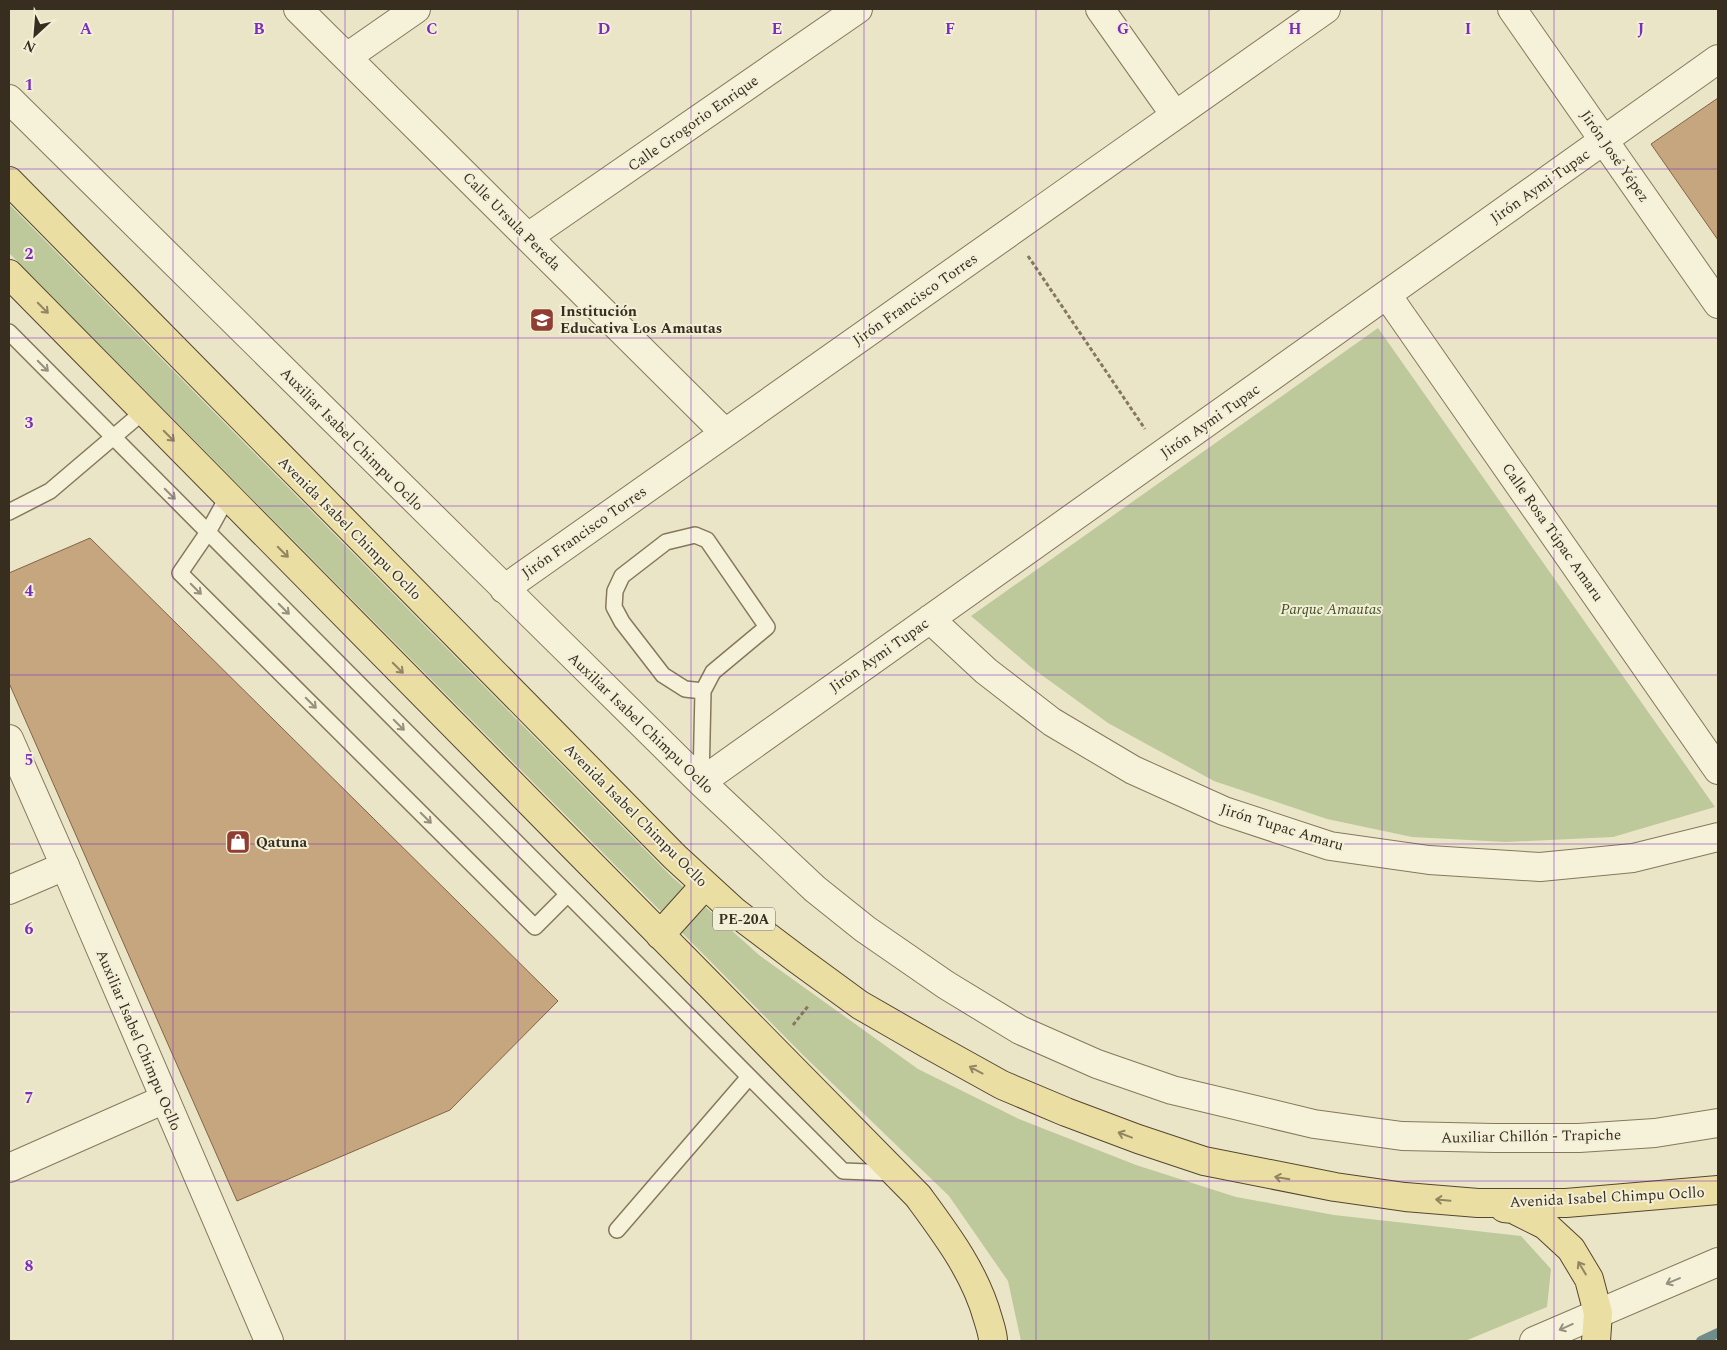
<svg xmlns="http://www.w3.org/2000/svg" width="1727" height="1350" font-family="Spectral,serif">
	<rect width="100%" height="100%" fill="#ebe5c7"/>
	<path fill="#bdc99b" d="M9 204 670 875 759 955 918 1069 1019 1119 1136 1165 1236 1197 1334 1215 1521 1236 1551 1269 1547 1307 1465 1341H1021L1008 1281 949 1196 805 1057 9 253Z
		M1378 328 1715 807 1613 837 1506 842 1412 837 1327 819 1214 781 1108 723 1032 668 971 616Z"/>
	<g fill="none" stroke-linecap="round" stroke-linejoin="round">
		<path stroke="#6f8d89" stroke-width="10" d="M1701 1341 1718 1333"/>
	</g>
	<path fill="#c6a67f" stroke="#836545" d="M1718 98V240L1651 144Z
		M90 538 558 1001 450 1110 237 1201 9 683V573Z"/>
	<g fill="none" stroke-linecap="round" stroke-linejoin="round">
		<defs>
			<path id="service" d="M9 332 843 1171 895 1173
				M228 496 208 532 180 573 535 927 567 895
				M9 512 50 491 144 411
				M701 782 703 691 713 672 767 627 707 540 695 535 666 542 622 576 615 591 614 607 622 622 663 675 685 689 703 691
				M617 1230 749 1077"/>
			<path id="minor" d="M298 9 725 433
				M1100 9 1175 115
				M1512 9 1718 304
				M347 57 416 9
				M9 99 701 782 815 889 865 929 946 985 1020 1030 1097 1064 1172 1090 1314 1124 1402 1136 1494 1138H1579L1655 1133 1718 1123
				M528 237 858 9
				M1387 295 1718 770
				M504 589 1326 9
				M930 619 986 671 1052 722 1133 770 1224 811 1330 846 1429 860 1540 867 1633 858 1718 837
				M701 782 1718 59
				M9 890 65 866
				M9 1168 165 1099"/>
			<path id="tertiary" d="M9 739 65 866 269 1341
				M1534 1341 1718 1262"/>
			<path id="primary" d="M9 181 675 857 735 912 797 959 860 1005 928 1044 1002 1085 1066 1112 1138 1139 1204 1161 1335 1187 1405 1197 1478 1203H1566L1718 1190
				M9 274 918 1196C946 1234 975 1272 988 1319 990 1326 993 1334 993 1341
				M660 935 705 885
				M1504 1208 1513 1209 1545 1225 1571 1249 1589 1279 1598 1313 1596 1341"/>
		</defs>
		<use href="#service" stroke="#85785d" stroke-width="18"/>
		<use href="#minor" stroke="#85785d" stroke-width="30"/>
		<use href="#tertiary" stroke="#85785d" stroke-width="30"/>
		<use href="#primary" stroke="#544631" stroke-width="30"/>
		<path stroke="#85785d" stroke-width="3" stroke-dasharray="4 2.5" stroke-linecap="butt" d="M1028 256 1145 429
			M793 1025 809 1005"/>
		<use href="#service" stroke="#f6f1d9" stroke-width="15"/>
		<use href="#minor" stroke="#f6f1d9" stroke-width="28"/>
		<use href="#tertiary" stroke="#f6f1d9" stroke-width="28"/>
		<use href="#primary" stroke="#ebdea2" stroke-width="28"/>
	</g>
	<defs><path id="oneway-shaft" d="M-6 0H5M1.5-3L5.5 0L1.5 3" fill="none" stroke-width="1.6" stroke-linecap="round" stroke-linejoin="round" transform="scale(1.25)"/></defs>
	<g stroke="#918661">
		<use href="#oneway-shaft" transform="translate(43 308) rotate(45)"/>
		<use href="#oneway-shaft" transform="translate(169 436) rotate(45)"/>
		<use href="#oneway-shaft" transform="translate(283 552) rotate(45)"/>
		<use href="#oneway-shaft" transform="translate(398 668) rotate(45)"/>
		<use href="#oneway-shaft" transform="translate(976 1070) rotate(-152)"/>
		<use href="#oneway-shaft" transform="translate(1125 1135) rotate(-159)"/>
		<use href="#oneway-shaft" transform="translate(1282 1178) rotate(-170)"/>
		<use href="#oneway-shaft" transform="translate(1443 1200) rotate(-175)"/>
		<use href="#oneway-shaft" transform="translate(1582 1268) rotate(-121)"/>
	</g>
	<g stroke="#96907c">
		<use href="#oneway-shaft" transform="translate(43 366) rotate(45)"/>
		<use href="#oneway-shaft" transform="translate(170 494) rotate(45)"/>
		<use href="#oneway-shaft" transform="translate(196 589) rotate(45)"/>
		<use href="#oneway-shaft" transform="translate(284 609) rotate(45)"/>
		<use href="#oneway-shaft" transform="translate(311 703) rotate(45)"/>
		<use href="#oneway-shaft" transform="translate(399 725) rotate(45)"/>
		<use href="#oneway-shaft" transform="translate(426 818) rotate(45)"/>
		<use href="#oneway-shaft" transform="translate(1673 1281) rotate(157)"/>
		<use href="#oneway-shaft" transform="translate(1566 1327) rotate(156)"/>
	</g>
	<path fill="none" stroke="#7b2cbf" stroke-width="1" stroke-opacity="0.55" d="M173 9V1341M345 9V1341M518 9V1341M691 9V1341M864 9V1341M1036 9V1341M1209 9V1341M1382 9V1341M1554 9V1341M9 169H1718M9 338H1718M9 506H1718M9 675H1718M9 844H1718M9 1012H1718M9 1181H1718"/>
	<defs>
		<symbol id="school-square" viewBox="-11 -11 22 22"><rect x="-9" y="-9" width="18" height="18" rx="4" fill="#903d32" stroke="#f3eed6"/><path d="M0-5L7-2L0 1L-7-2ZM-4 1L0 2.5L4 1V4Q0 6-4 4Z" fill="#fff"/></symbol>
		<symbol id="shop-square" viewBox="-11 -11 22 22"><rect x="-9" y="-9" width="18" height="18" rx="4" fill="#903d32" stroke="#f3eed6"/><path d="M-5-2.5h2.3a2.7 3.5 0 0 1 5.4 0H5L5.5 6h-11ZM-1.5-2.5h3a1.5 2.3 0 0 0-3 0Z" fill="#fff"/></symbol>
	</defs>
	<g fill-rule="evenodd">
		<use href="#school-square" x="528" y="306" width="28" height="28"/>
		<use href="#shop-square" x="224" y="828" width="28" height="28"/>
	</g>
	<g text-anchor="middle" stroke-width="4" stroke-linejoin="round" paint-order="stroke">
		<rect fill="#f3eed6" stroke="#6f6857" stroke-width="1" x="713" y="907.5" width="62" height="23" rx="4"/>
		<g font-size="14" font-weight="bold" fill="#372e20">
			<text x="744" y="924">PE-20A</text>
		</g>
		<g font-size="15" fill="#372e20" stroke="#f3eed6">
			<text transform="translate(693 123) rotate(-35)" y="5">Calle Grogorio Enrique</text>
			<text transform="translate(1615 156) rotate(55)" y="5">Jirón José Yépez</text>
			<text transform="translate(1540 186) rotate(-35)" y="5">Jirón Aymi Tupac</text>
			<text transform="translate(512 221) rotate(45)" y="5">Calle Ursula Pereda</text>
			<text transform="translate(915 299) rotate(-35)" y="5">Jirón Francisco Torres</text>
			<text transform="translate(1210 421) rotate(-35)" y="5">Jirón Aymi Tupac</text>
			<text transform="translate(352 439) rotate(45)" y="5">Auxiliar Isabel Chimpu Ocllo</text>
			<text transform="translate(350 528) rotate(45)" y="5">Avenida Isabel Chimpu Ocllo</text>
			<text transform="translate(584 532) rotate(-35)" y="5">Jirón Francisco Torres</text>
			<text transform="translate(1553 532) rotate(55)" y="5">Calle Rosa Túpac Amaru</text>
			<text transform="translate(879 655) rotate(-35)" y="5">Jirón Aymi Tupac</text>
			<text transform="translate(641 723) rotate(44)" y="5">Auxiliar Isabel Chimpu Ocllo</text>
			<text transform="translate(636 815) rotate(45)" y="5">Avenida Isabel Chimpu Ocllo</text>
			<text transform="translate(1282 827) rotate(17)" y="5">Jirón Tupac Amaru</text>
			<text transform="translate(139 1040) rotate(67)" y="5">Auxiliar Isabel Chimpu Ocllo</text>
			<text transform="translate(1531 1136) rotate(-1)" y="5">Auxiliar Chillón - Trapiche</text>
			<text transform="translate(1607 1197) rotate(-3)" y="5">Avenida Isabel Chimpu Ocllo</text>
		</g>
		<g font-size="15" font-weight="bold" fill="#372e20" stroke="#f3eed6" text-anchor="start">
			<text x="560" y="316">Institución<tspan x="560" dy="17">Educativa Los Amautas</tspan></text>
			<text x="256" y="847">Qatuna</text>
		</g>
		<g font-size="15" font-style="italic" fill="#425228" stroke="#f3eed6">
			<text x="1331" y="614">Parque Amautas</text>
		</g>
	</g>
	<g font-size="16" text-anchor="middle" font-weight="bold" fill="#7b2cbf" stroke="#f3eed6" stroke-width="4" stroke-linejoin="round" paint-order="stroke">
		<text x="86" y="34">A</text>
		<text x="259" y="34">B</text>
		<text x="432" y="34">C</text>
		<text x="604" y="34">D</text>
		<text x="777" y="34">E</text>
		<text x="950" y="34">F</text>
		<text x="1123" y="34">G</text>
		<text x="1295" y="34">H</text>
		<text x="1468" y="34">I</text>
		<text x="1641" y="34">J</text>
		<text x="29" y="90">1</text>
		<text x="29" y="259">2</text>
		<text x="29" y="428">3</text>
		<text x="29" y="596">4</text>
		<text x="29" y="765">5</text>
		<text x="29" y="934">6</text>
		<text x="29" y="1103">7</text>
		<text x="29" y="1271">8</text>
	</g>
	<rect width="1727" height="1350" fill="none" stroke="#372e20" stroke-width="20"/>
	<g transform="translate(35 35) rotate(206)" stroke="#f3eed6" stroke-width="4" paint-order="stroke">
	<path d="M0-4L9 19L0 12L-9 19Z" fill="#372e20"/>
	<text y="-8" font-size="14" font-weight="bold" text-anchor="middle" fill="#372e20">N</text>
	</g>
</svg>
